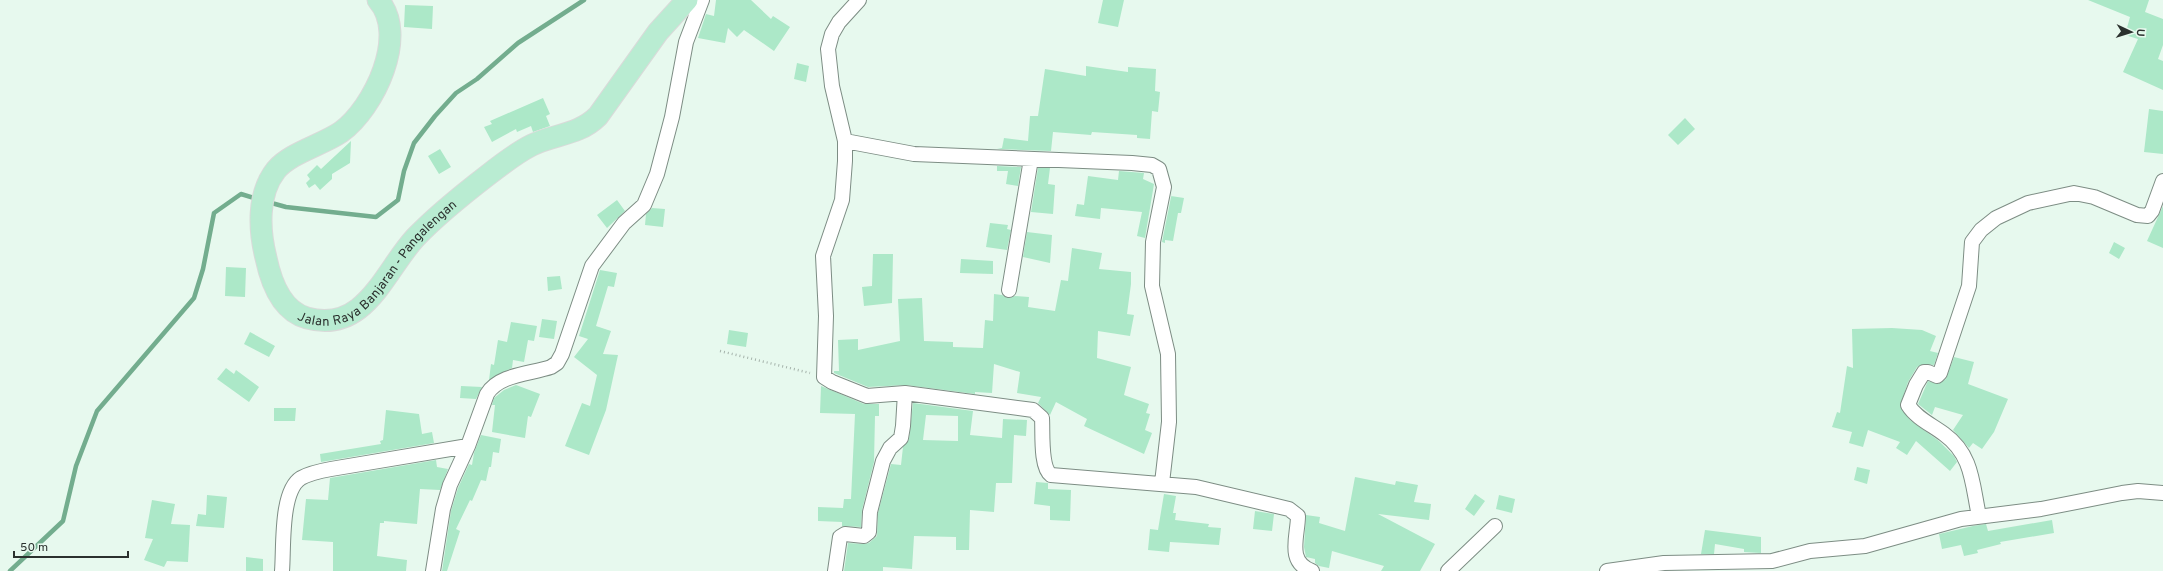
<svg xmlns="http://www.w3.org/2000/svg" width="2163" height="571" font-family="Overpass,sans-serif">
	<rect width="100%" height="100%" fill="#e7f9ee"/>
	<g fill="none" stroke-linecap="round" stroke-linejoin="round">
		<path stroke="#73ad8e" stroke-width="4.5" d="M268 202 286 207 376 217 398 200 404 171 414 143 435 116 456 93 477 79 518 43 584 0
			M10 571 63 521 76 466 97 411 194 298 203 269 214 213 241 194 257 199"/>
	</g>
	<path fill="#ace8c8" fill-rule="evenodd" d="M716 0H751L771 19 773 16 790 27 774 51 744 30 737 37 728 28 725 43 698 38 706 14 714 16Z
		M1103 0H1124L1118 27 1098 23Z
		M2088 0H2149L2145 12 2163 19V45L2158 59 2163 61V90L2123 72 2138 39 2125 35 2130 17Z
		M405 5 433 6 432 29 404 27Z
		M797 63 809 66 806 82 794 79Z
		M1086 66 1128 72V67L1156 69 1155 91 1160 92 1158 112 1152 111 1150 139 1137 138V135L1092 132 1091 135 1053 132 1051 151 997 149 1002 148 1004 138 1028 141 1030 116H1038L1045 69 1086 76Z
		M543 98 550 114 546 116 550 126 533 132 531 126 517 132 516 129 492 142 484 127 492 124 490 121Z
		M2149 109 2163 111V154L2144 152Z
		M1685 118 1695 129 1678 145 1668 135Z
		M351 141 350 163 332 174V179L320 190 315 184 309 188 306 183 310 179 307 175 317 165 321 169Z
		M440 149 451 167 439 174 428 156Z
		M997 166 1021 167 1018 186 1006 184 1008 171H997Z
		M1038 168H1050L1048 184 1055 185 1053 214 1031 212Z
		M1119 171 1144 173 1143 179 1154 184 1145 238 1137 236 1142 212 1101 208 1100 219 1075 216 1077 204 1084 205 1088 176 1118 180Z
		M1172 192 1171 196 1184 198 1181 213H1178L1173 241 1165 240V243L1162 242Z
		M617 200 625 211 607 228 597 215Z
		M2163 206V248L2147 241Z
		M652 208 665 209 663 227 645 225 646 214Z
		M990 223 1008 225 1007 229 1011 230 1007 250 986 247Z
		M1027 232 1052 235 1050 263 1023 257Z
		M2114 242 2125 248 2119 259 2109 253Z
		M1072 248 1102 253 1099 269 1131 272V284L1127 314 1134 315 1130 336 1098 331 1097 358 1131 367 1124 395 1149 404 1146 413 1150 414 1145 430 1152 433 1144 454 1084 426 1087 419 1056 402 1050 415 1038 403 1041 397 1017 393 1020 372 994 364 992 393 975 392V394L906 385 868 387 834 373V371H839L838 340 858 339V350L900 341 898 299 922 298 924 341 953 342V347L983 348 985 320 993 321 994 294 1002 295 1008 298 1015 296 1029 297 1028 307 1055 311 1061 280 1068 281Z
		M873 254H893L892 303 864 306 862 287 872 286Z
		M961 259 993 261V274L960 273Z
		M226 267 246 268 245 297 225 296Z
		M600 270 617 273 614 287 608 286 596 326 611 331 603 354 618 355 606 410 589 455 565 446 582 403 590 406 597 375 574 357 588 339 579 336Z
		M560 276 562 289 548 291 547 277Z
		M542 319 557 321 554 339 539 337Z
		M511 322 537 326 534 341 528 340 524 362 513 360 512 368 489 380 491 364 494 365 498 340 507 342Z
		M1892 328 1922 330 1936 336 1930 351 1938 353 1934 365 1924 364 1917 367 1908 382 1900 406 1910 420 1939 441 1954 456 1957 462 1950 471 1916 441 1907 455 1896 448 1900 442 1868 430 1863 447 1849 443 1852 432 1832 427 1837 412 1840 413 1847 366 1853 368 1852 329Z
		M729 330 748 333 746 347 727 344Z
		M250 332 275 346 269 357 244 344Z
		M1954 357 1974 362 1968 384 2008 399 1994 432 1982 449 1973 443 1969 448 1953 430 1963 415 1935 407 1932 415 1918 404 1928 381 1938 384 1946 379Z
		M226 368 234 374 236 370 259 387 249 402 217 379Z
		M516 385 540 394 531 417 528 416 525 438 492 432 495 405H492L494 398 504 390Z
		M461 386 482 387 476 399 460 398Z
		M821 386 864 404H879V416H875L874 462 862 510 861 527 842 526V522L818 521V507L843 508 844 499H851L855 414 820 413Z
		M913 403 973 411 970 435 1002 438 1003 419 1027 420 1026 436 1014 435 1012 483H996L994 512 970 510 969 550H956V537L914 536 912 569 883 567V571H844L848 543 864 544 869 543 877 536 878 513 891 464 901 465 903 447 909 439ZM926 415 958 416V441L923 440Z
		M274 408H296L295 421H274Z
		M386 410 419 414 422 434 432 432 434 443 321 462 320 454 381 444 380 441 383 440Z
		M481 435 501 439 499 453 493 452 491 467H489L486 481 481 480 472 501 470 500 456 529 460 531 447 571H442L451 511 458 488 469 464 472 465 474 453Z
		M436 460 437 467 448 469 440 490 420 489 417 524 384 521V523H380L377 556 407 560 406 571H333V542L302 540 306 499 328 500 330 478Z
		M1857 467 1870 470 1867 484 1854 480Z
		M1355 477 1395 485 1396 481 1418 485 1414 502 1431 504 1429 520 1378 514 1435 544 1420 571H1381L1384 566 1332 551 1329 568 1319 566 1315 563V559L1306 557 1304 547 1306 515 1320 517 1319 523 1345 531Z
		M1036 482 1048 483V489L1071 490 1070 521 1050 520V506L1034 504Z
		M1164 494 1176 496 1173 513H1176L1175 520 1209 524 1208 527 1221 528 1219 545 1170 542 1169 552 1148 550 1150 529 1158 530Z
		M1475 494 1485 501 1474 516 1465 509Z
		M207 495 227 497 224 528 196 526 198 514 206 515Z
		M1499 495 1515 499 1512 513 1496 509Z
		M152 500 175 504 171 524 190 525 188 562 167 561 164 567 144 560 153 539 145 538Z
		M1255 511 1274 514 1272 531 1253 529Z
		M2052 520 2054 533 2000 542 2001 544 1977 550 1978 553 1964 556 1961 545 1942 549 1939 534 1973 526 1986 524 1988 531Z
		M1705 530 1761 537V553L1744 552V549L1715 544 1714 554H1701Z
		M246 557 263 559V571H246Z"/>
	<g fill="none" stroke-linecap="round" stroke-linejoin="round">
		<defs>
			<path id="street" d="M859 0 839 22 832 34 828 49 832 86 845 141V161L842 200 823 256 826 316 824 377 832 382 867 396 905 393 1033 410 1042 418C1043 432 1040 467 1051 475L1196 487 1289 509 1298 516C1298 536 1286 562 1312 571
				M845 141 914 154 1132 163 1152 165 1159 169 1164 187 1153 242 1152 286 1168 354 1169 422 1162 483
				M1009 290 1031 159
				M1979 516C1972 484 1973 455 1944 434 1932 425 1916 418 1908 405L1916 385 1924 372H1928L1937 376 1940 373 1969 286 1972 242 1981 230 1996 218 2028 203 2074 193 2094 197 2137 215 2148 216 2152 211 2163 181
				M282 571C284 548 280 491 301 478 310 473 320 471 331 469L468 446
				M433 571 443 509 450 485 468 446 487 394C499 374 531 374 551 367L557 363 562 354 592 266 624 223 644 205 657 174 672 117 686 42 702 0
				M835 571 840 537 845 534 864 536 869 532 870 512 883 461 890 448 901 438 903 426 905 393
				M1448 571 1495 526
				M1607 571 1664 563 1772 561 1810 551 1865 546 1961 519 2041 509 2122 493 2138 491 2163 493"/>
			<g id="primary">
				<path id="s1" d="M378 0C409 35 374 108 341 132 322 145 290 153 276 170 257 194 259 230 266 258 271 282 282 311 307 318 365 334 384 272 415 238 437 215 462 195 488 175 502 164 516 153 532 145 555 134 579 135 598 116L658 32 687 0"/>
			</g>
		</defs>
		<use href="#street" stroke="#7d8d84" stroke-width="16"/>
		<use href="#primary" stroke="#d9dad9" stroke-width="23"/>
		<path stroke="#a5b3ab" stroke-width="2.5" stroke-dasharray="1 3" stroke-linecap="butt" d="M720 351 810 373"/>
		<use href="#street" stroke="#fff" stroke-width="14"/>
		<use href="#primary" stroke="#b9ecd2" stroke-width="21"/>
	</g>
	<g text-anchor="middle" stroke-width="3" stroke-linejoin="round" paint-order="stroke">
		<g font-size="13" fill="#2b312e" stroke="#e7f9ee">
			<text dy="5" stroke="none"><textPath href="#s1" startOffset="488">Jalan Raya Banjaran - Pangalengan</textPath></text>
		</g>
	</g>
	<g transform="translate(2131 32) rotate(94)" stroke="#e7f9ee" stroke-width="3" paint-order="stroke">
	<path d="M0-3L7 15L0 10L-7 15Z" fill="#2b312e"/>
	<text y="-6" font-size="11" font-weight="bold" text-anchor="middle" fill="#2b312e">U</text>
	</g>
	<path d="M14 551v6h114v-6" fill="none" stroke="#2b312e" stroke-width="2"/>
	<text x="20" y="551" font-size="12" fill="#2b312e" stroke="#e7f9ee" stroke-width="3" paint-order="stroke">50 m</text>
</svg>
